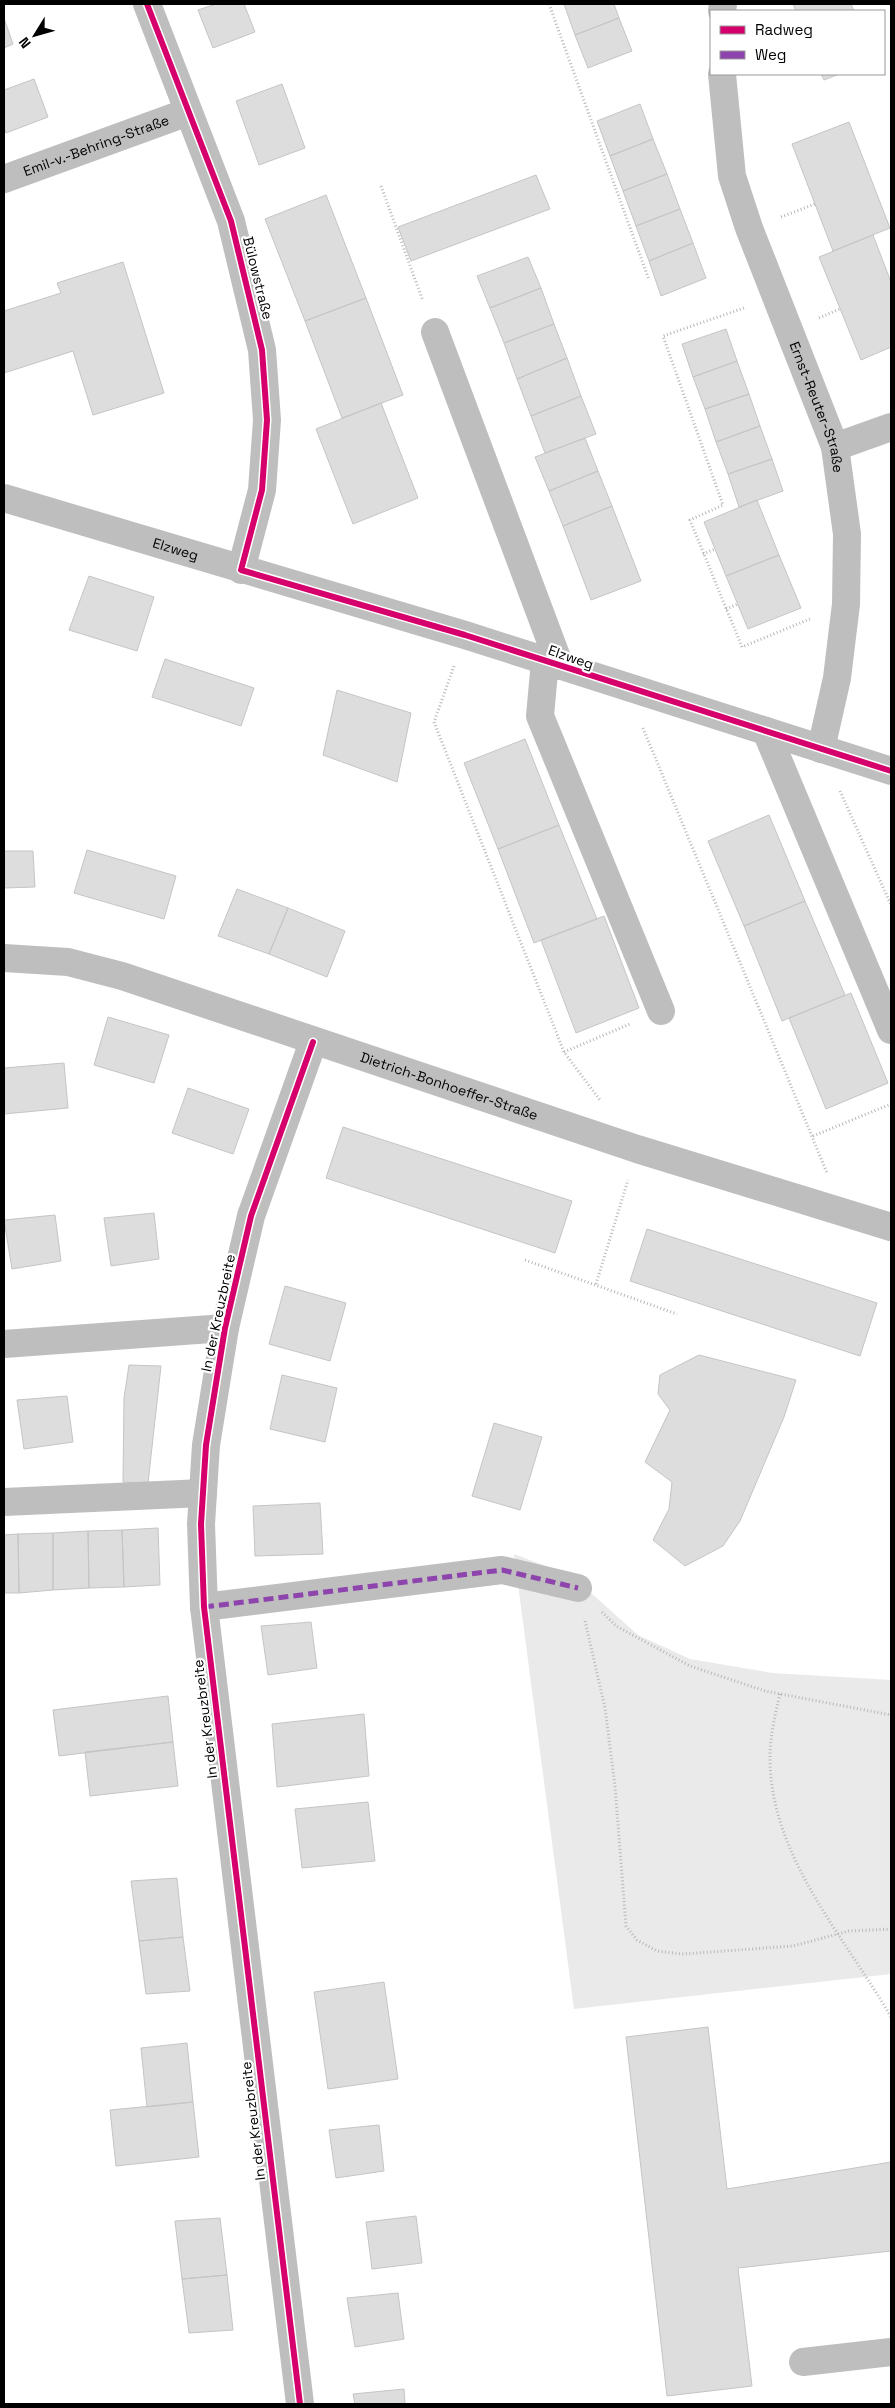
<svg xmlns="http://www.w3.org/2000/svg" width="895" height="2408" font-family="'Space Grotesk',sans-serif">
	<rect width="100%" height="100%" fill="#fff"/>
	<path fill="#eaeaea" d="M514 1554 572 1576 638 1635 690 1659 773 1673 891 1680V1974L574 2009Z"/>
	<path fill="#ddd" stroke="#c5c5c5" d="M216 4H244L255 32 213 48 198 10Z
		M564 4H614L619 18 575 35Z
		M793 4H851L854 11H796Z
		M4 18 13 44 4 48Z
		M619 18 632 51 588 68 575 35Z
		M821 74H839L824 80Z
		M34 79 48 117 6 133 4 127V90Z
		M282 84 305 148 259 165 236 101Z
		M640 104 653 139 610 156 597 121Z
		M849 122 890 228 833 251 792 144Z
		M653 139 667 174 623 191 610 156Z
		M667 174 680 209 636 226 623 191Z
		M536 175 550 209 411 261 398 227Z
		M326 195 366 298 305 321 265 219Z
		M680 209 693 243 649 261 636 226Z
		M873 235 891 282V347L861 360 819 257Z
		M693 243 706 278 661 296 649 261Z
		M528 257 541 288 490 308 477 276Z
		M123 262 164 393 93 415 73 351 4 373V311L61 293 57 283Z
		M541 288 554 324 504 343 490 308Z
		M366 298 403 395 342 418 305 321Z
		M554 324 567 358 517 379 504 343Z
		M726 329 737 361 693 377 682 344Z
		M567 358 581 396 531 416 517 379Z
		M737 361 749 394 705 409 693 377Z
		M749 394 760 426 716 442 705 409Z
		M581 396 596 434 545 453 531 416Z
		M381 403 418 498 353 524 316 429Z
		M760 426 772 459 728 474 716 442Z
		M585 438 598 471 549 491 535 457Z
		M772 459 783 491 739 507 728 474Z
		M598 471 612 506 563 526 549 491Z
		M757 500 779 555 726 576 704 522Z
		M612 506 641 581 591 600 563 526Z
		M779 555 801 608 748 629 726 576Z
		M89 576 154 597 137 651 69 630Z
		M165 659 254 688 241 726 152 697Z
		M337 690 411 713 397 782 323 755Z
		M525 739 559 825 498 849 464 763Z
		M769 815 805 901 744 926 708 841Z
		M559 825 597 919 534 943 498 849Z
		M87 850 176 876 164 919 74 893Z
		M4 851H33L35 887 4 888Z
		M237 889 288 908 269 954 218 936Z
		M805 901 845 995 782 1021 744 926Z
		M288 908 345 931 327 977 269 954Z
		M604 916 639 1008 576 1033 541 940Z
		M851 993 888 1083 826 1109 789 1018Z
		M108 1017 169 1035 154 1083 94 1065Z
		M64 1063 68 1108 4 1114V1068Z
		M188 1088 249 1109 233 1154 172 1133Z
		M343 1127 572 1201 555 1253 326 1178Z
		M154 1213 159 1259 111 1266 104 1218Z
		M55 1215 61 1261 12 1269 4 1220Z
		M647 1229 877 1303 860 1356 630 1281Z
		M285 1286 346 1303 330 1361 269 1344Z
		M699 1355 796 1380 784 1417 740 1521 723 1546 685 1566 653 1540 669 1509 672 1482 645 1462 670 1410 658 1394 660 1375Z
		M129 1365 161 1366 148 1483 123 1482 124 1398Z
		M282 1375 337 1388 325 1442 270 1429Z
		M67 1396 73 1442 24 1449 17 1400Z
		M494 1423 542 1437 520 1510 472 1496Z
		M320 1503 323 1554 255 1556 253 1506Z
		M158 1528 160 1585 124 1587 122 1530Z
		M122 1530 124 1587 89 1588 88 1531Z
		M88 1531 89 1588 53 1590V1533Z
		M53 1533V1590L19 1593 18 1534Z
		M18 1534 19 1593H4V1535Z
		M311 1622 317 1668 268 1675 261 1626Z
		M168 1696 173 1742 59 1756 53 1710Z
		M364 1714 369 1776 277 1787 272 1724Z
		M173 1742 178 1786 90 1796 85 1752Z
		M368 1802 375 1861 302 1868 295 1809Z
		M177 1878 183 1937 139 1941 131 1881Z
		M183 1937 190 1991 146 1994 139 1941Z
		M384 1982 398 2079 328 2089 314 1992Z
		M708 2027 727 2189 891 2162V2251L738 2268 752 2386 667 2396 626 2037Z
		M187 2043 193 2102 147 2107 141 2048Z
		M193 2102 199 2157 116 2166 110 2110Z
		M379 2125 384 2171 336 2178 329 2130Z
		M416 2216 422 2263 372 2269 366 2222Z
		M220 2218 227 2275 182 2279 175 2221Z
		M227 2275 233 2330 189 2333 182 2279Z
		M398 2293 404 2339 355 2347 347 2298Z
		M404 2389 405 2404H355L353 2394Z"/>
	<g fill="none" stroke-linecap="round" stroke-linejoin="round">
		<path stroke="#b8b8b8" stroke-width="3" stroke-dasharray="1 2.5" stroke-linecap="butt" d="M549 4 649 280
			M381 186 423 301
			M781 217 815 204
			M744 308 663 336 723 505 690 520 742 647 810 619
			M819 318 840 309
			M703 554 715 549
			M726 609 738 604
			M454 666 434 722 564 1052 600 1100
			M643 728 827 1173
			M840 791 891 905
			M564 1052 630 1024
			M813 1136 891 1104
			M525 1260 677 1314
			M596 1284 628 1180
			M602 1612 616 1626 690 1666 765 1691 891 1715
			M585 1621 605 1708 615 1786 626 1926 637 1940 657 1951 682 1954 793 1946 849 1931 891 1929
			M780 1694C775 1715 770 1736 770 1758 770 1856 845 1937 891 2017"/>
		<g stroke="#bebebe" stroke-width="28">
			<path d="M147 4 231 221 262 350 267 420 262 490 241 570"/>
			<path d="M722 11 723 4"/>
			<path id="s1" d="M722 74 732 176 749 228 835 447 847 534 846 604 837 678 821 749"/>
			<path id="s2" d="M4 179 188 112"/>
			<path d="M435 332 560 666"/>
			<path d="M835 447 891 427"/>
			<path id="s3" d="M4 498 465 635 891 771"/>
			<path d="M545 661 540 716 661 1011"/>
			<path d="M766 731 891 1030"/>
			<path id="s4" d="M4 958 68 962 122 976 637 1149 891 1227"/>
			<path d="M4 1344 225 1328"/>
			<path d="M4 1502 203 1493"/>
			<path d="M204 1607 502 1570 578 1588"/>
			<path d="M803 2362 891 2352"/>
			<path d="M300 2404 204 1607 201 1524 206 1445 225 1328 251 1216 313 1042"/>
		</g>
		<path stroke="#8e44ad" stroke-width="5" stroke-dasharray="10 5" stroke-linecap="butt" d="M204 1607 502 1570 578 1588"/>
		<defs>
			<path id="cycleway" d="M147 4 231 221 262 350 267 420 262 490 241 570 465 635 891 771
				M300 2404 204 1607 201 1524 206 1445 225 1328 251 1216 313 1042"/>
		</defs>
		<use href="#cycleway" stroke="#fff" stroke-width="9"/>
		<use href="#cycleway" stroke="#d6006c" stroke-width="6"/>
	</g>
	<g text-anchor="middle" stroke-width="4.5" stroke-linejoin="round" paint-order="stroke">
		<g font-size="14" fill="#000" stroke="#fff">
			<text dy="5" stroke="none"><textPath href="#s2" startOffset="98">Emil-v.-Behring-Straße</textPath></text>
			<text transform="translate(258 278) rotate(76)" y="5">Bülowstraße</text>
			<text dy="5" stroke="none"><textPath href="#s1" startOffset="349">Ernst-Reuter-Straße</textPath></text>
			<text dy="5" stroke="none"><textPath href="#s3" startOffset="179">Elzweg</textPath></text>
			<text transform="translate(571 657) rotate(19)" y="5">Elzweg</text>
			<text dy="5" stroke="none"><textPath href="#s4" startOffset="465">Dietrich-Bonhoeffer-Straße</textPath></text>
			<text transform="translate(218 1313) rotate(-78)" y="5">In der Kreuzbreite</text>
			<text transform="translate(205 1719) rotate(-97)" y="5">In der Kreuzbreite</text>
			<text transform="translate(253 2121) rotate(-97)" y="5">In der Kreuzbreite</text>
		</g>
	</g>
	<rect width="895" height="2408" fill="none" stroke="#000000" stroke-width="10"/>
	<rect x="710" y="10" width="175" height="65" fill="#ffffff" stroke="#999999"/>
	<rect x="720" y="26" width="25" height="8" fill="#d6006c" stroke="#999999"/>
	<text x="755" y="35" font-size="15" fill="#000000">Radweg</text>
	<rect x="720" y="51" width="25" height="8" fill="#8e44ad" stroke="#999999"/>
	<text x="755" y="60" font-size="15" fill="#000000">Weg</text>
	<g transform="translate(35 35) rotate(233)" stroke="#ffffff" stroke-width="4" paint-order="stroke">
	<path d="M0-4L9 19L0 12L-9 19Z" fill="#000000"/>
	<text y="-8" font-size="14" font-weight="bold" text-anchor="middle" fill="#000000">N</text>
	</g>
</svg>
